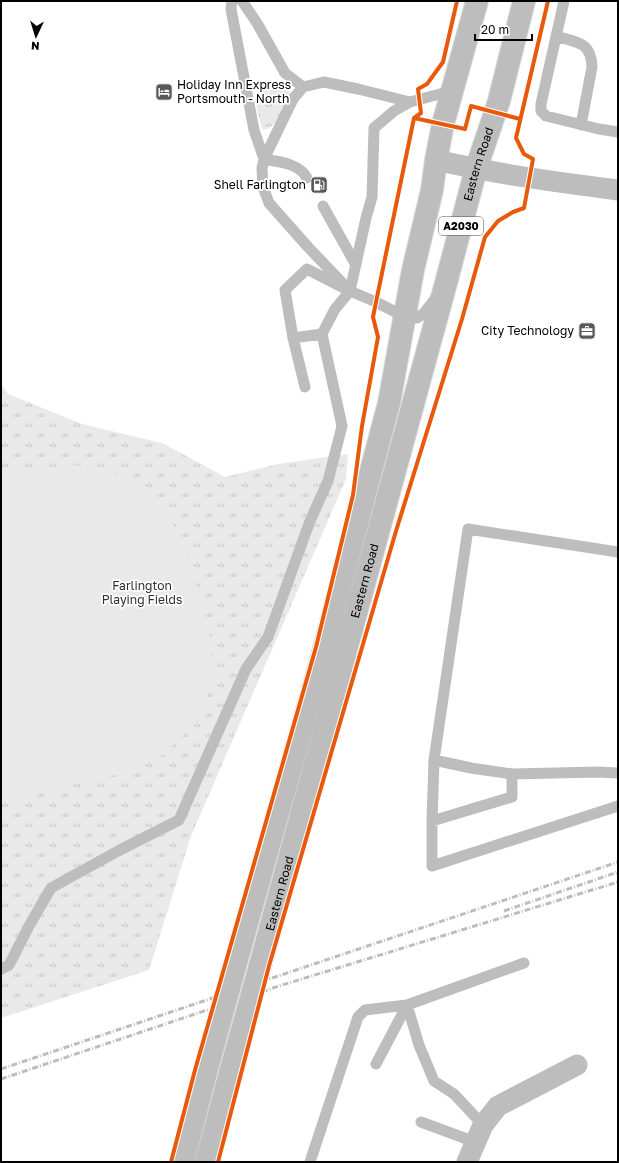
<svg xmlns="http://www.w3.org/2000/svg" width="619" height="1163" font-family="'Golos Text',sans-serif">
	<defs>
		<pattern id="grass-tufts" width="24" height="20" patternUnits="userSpaceOnUse"><rect width="24" height="20" fill="#e9e9e9"/><path d="M3 7l-1-3M5 7V3M7 7l1-3M15 17l-1-3M17 17v-4M19 17l1-3" fill="none" stroke="#c6c6c6"/></pattern>
	</defs>
	<rect width="100%" height="100%" fill="#fff"/>
	<path fill="url(#grass-tufts)" d="M266 82C276 81 283 87 291 93V98C285 107 275 132 262 129 258 114 249 90 266 82Z
		M1 385 8 394 82 424 162 443 225 477 278 464 348 454 346 479 191 836 149 970 1 1018Z"/>
	<path fill="#e9e9e9" d="M77 465 114 474 157 499 184 540 209 631 213 675 201 717 163 755 123 773 14 799 1 797V478L19 473Z"/>
	<g fill="none" stroke-linecap="round" stroke-linejoin="round">
		<defs>
			<g id="primary">
				<path d="M235 966 321 660 389 403 413 270 432 190 436 160 443 124 477 1"/>
				<path id="s1" d="M260 966 446 283 476 169 499 101 524 1"/>
				<path d="M183 1162 206 1072"/>
				<path d="M206 1162 230 1073"/>
			</g>
		</defs>
		<use href="#primary" stroke="#dbdbdb" stroke-width="24"/>
		<path stroke="#bdbdbd" stroke-width="11" d="M232 1 231 9 254 130 264 159C279 162 299 163 307 178
			M242 1 257 23 285 73 303 87
			M564 1 541 104V111L546 116 599 129 618 132
			M556 36C577 43 591 41 592 67L581 125
			M323 206 356 265
			M436 298 424 313 417 318 405 317 376 302 350 291 308 247 269 203 263 187 262 168 264 159 293 99 303 87 324 82 358 89 410 102 451 91
			M293 338 322 334
			M305 387 293 338 285 290 307 269 342 287
			M434 760 471 768 512 774V797L432 821V866L618 806
			M512 774 597 772 618 773
			M432 821 434 760 468 529 618 552
			M1 969 9 965 29 926 51 888 118 851 179 820 246 669 268 637 310 521 328 481 342 426 322 334 335 309 350 291 366 218 372 197 374 128 394 111 410 102
			M376 1064 407 1005 419 1045 434 1081 454 1094 483 1125
			M421 1122 475 1142
			M310 1162 358 1017 365 1010 407 1005 524 963"/>
		<path stroke="#bdbdbd" stroke-width="21" d="M436 160C496 174 556 182 618 190
			M467 1162 483 1125 498 1106 577 1065"/>
		<use href="#primary" stroke="#bdbdbd" stroke-width="22"/>
		<path stroke="#bdbdbd" stroke-width="3" stroke-dasharray="6 2 1 2" stroke-linecap="butt" d="M504 911 618 872
			M1 1069 618 862
			M1 1079 279 986 618 882"/>
		<defs>
			<path id="primary-bridge" d="M206 1072 235 966
				M230 1073 260 966"/>
		</defs>
		<use href="#primary-bridge" stroke="#dbdbdb" stroke-width="24" stroke-linecap="butt"/>
		<use href="#primary-bridge" stroke="#bdbdbd" stroke-width="22"/>
		<defs>
			<path id="cycleway" d="M414 118 465 129 471 106 520 119
				M171 1162 195 1070 316 647 338 557 353 495 362 426 378 337 373 317 375 307 414 118 421 113 418 89 427 84 443 62 457 1
				M218 1162 269 966 396 531 462 319 485 237 498 221 513 212 524 208 533 159 524 154 516 138 548 1"/>
		</defs>
		<use href="#cycleway" stroke="#fff" stroke-width="6"/>
		<use href="#cycleway" stroke="#e8590c" stroke-width="4"/>
	</g>
	<defs>
		<symbol id="hotel-square" viewBox="-11 -11 22 22"><rect x="-9" y="-9" width="18" height="18" rx="4" fill="#595959" stroke="#fff"/><path d="M-6-4.5h1.5V1H6V5H4.5V3h-9V5H-6ZM-4 0a1.8 1.8 0 1 1 3.6 0ZM.5 0V-2.5h3Q6-2.5 6 0Z" fill="#fff"/></symbol>
		<symbol id="fuel-square" viewBox="-11 -11 22 22"><rect x="-9" y="-9" width="18" height="18" rx="4" fill="#595959" stroke="#fff"/><path d="M-5.5-6h7V0h2V4h1.3V-2.5L3-4.5l.8-.8L6-3V5H2.5V1h-1V6h-7ZM-4.2-4.7v3.2H.2V-4.7Z" fill="#fff"/></symbol>
		<symbol id="office-square" viewBox="-11 -11 22 22"><rect x="-9" y="-9" width="18" height="18" rx="4" fill="#595959" stroke="#fff"/><path d="M-6-3h4V-5.5h4V-3h4V5H-6ZM-1-4.5V-3h2v-1.5ZM-6 0V1H6V0Z" fill="#fff"/></symbol>
	</defs>
	<g fill-rule="evenodd">
		<use href="#hotel-square" x="154" y="82" width="20" height="20"/>
		<use href="#fuel-square" x="309" y="175" width="20" height="20"/>
		<use href="#office-square" x="577" y="321" width="20" height="20"/>
	</g>
	<g text-anchor="middle" stroke-width="3.5" stroke-linejoin="round" paint-order="stroke">
		<rect fill="#fff" stroke="#4c4c4c" stroke-width="1" x="439" y="217" width="44" height="18" rx="3"/>
		<g font-size="11" font-weight="bold" fill="#000">
			<text x="461" y="230">A2030</text>
		</g>
		<g font-size="12" fill="#000" stroke="#fff" text-anchor="end">
			<text x="177" y="89" text-anchor="start">Holiday Inn Express<tspan x="177" dy="14">Portsmouth - North</tspan></text>
			<text x="306" y="189">Shell Farlington</text>
			<text x="574" y="335">City Technology</text>
		</g>
		<g font-size="12" fill="#000" stroke="#fff">
			<text dy="4" stroke="none"><textPath href="#s1" startOffset="831">Eastern Road</textPath></text>
			<text dy="4" stroke="none"><textPath href="#s1" startOffset="399">Eastern Road</textPath></text>
			<text dy="4" stroke="none"><textPath href="#s1" startOffset="75">Eastern Road</textPath></text>
		</g>
		<g font-size="12" fill="#2e2e2e" stroke="#fff">
			<text x="142" y="590">Farlington<tspan x="142" dy="14">Playing Fields</tspan></text>
		</g>
	</g>
	<rect width="619" height="1163" fill="none" stroke="#000000" stroke-width="4"/>
	<g transform="translate(36 36) rotate(184)" stroke="#ffffff" stroke-width="3" paint-order="stroke">
	<path d="M0-3L7 15L0 10L-7 15Z" fill="#000000"/>
	<text y="-6" font-size="11" font-weight="bold" text-anchor="middle" fill="#000000">N</text>
	</g>
	<path d="M475 34v6h57v-6" fill="none" stroke="#000000" stroke-width="2"/>
	<text x="481" y="34" font-size="12" fill="#000000" stroke="#ffffff" stroke-width="3" paint-order="stroke">20 m</text>
</svg>
